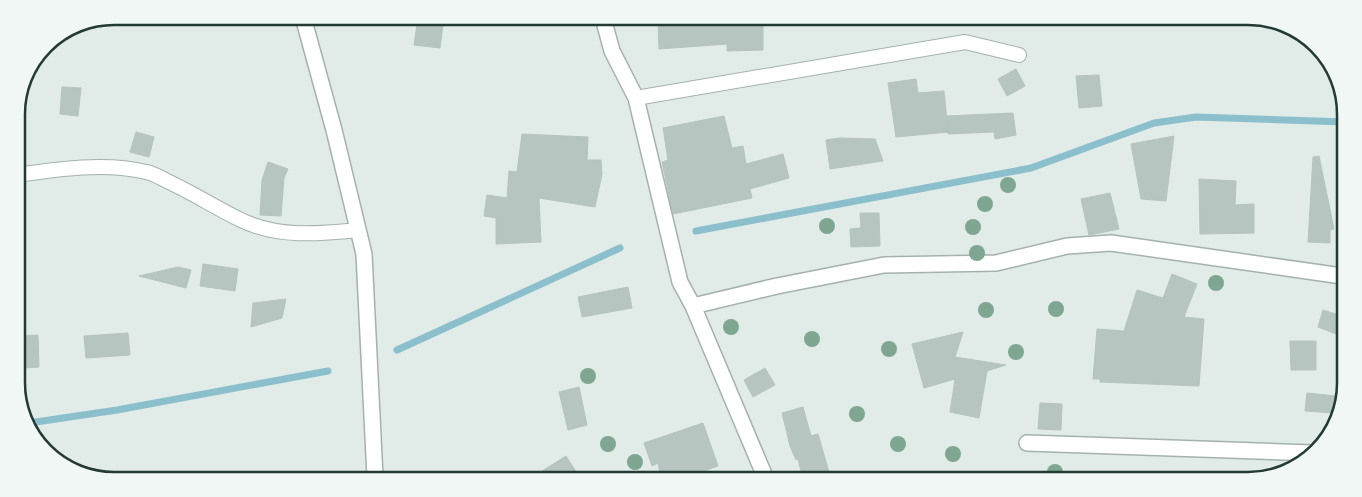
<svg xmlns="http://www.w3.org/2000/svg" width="1362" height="497" font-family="Raleway,sans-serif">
	<rect width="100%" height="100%" fill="#e1ebe7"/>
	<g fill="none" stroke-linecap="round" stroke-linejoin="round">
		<path stroke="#8cbfcc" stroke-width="7" d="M696 231 1031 168 1154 123 1196 117 1345 122
			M397 350 620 248
			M29 423 117 410 328 371"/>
	</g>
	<path fill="#b7c5c0" stroke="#b4c4be" d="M418 18H444L440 48 414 45Z
		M658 19H763V50L727 51V44L659 49Z
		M1016 69 1025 86 1007 96 998 79Z
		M1099 75 1102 106 1079 108 1076 76Z
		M916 79 918 93 944 91 948 132 896 137 888 83Z
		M62 87 81 88 78 116 60 114Z
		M1013 113 1016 135 995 139 994 132 948 134 947 116Z
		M724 116 732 148 743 146 746 164 783 154 789 178 750 189 752 198 673 214 662 162 668 160 663 128Z
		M136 132 154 137 149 157 130 152Z
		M522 134 588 137 587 160H601L602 174 595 207 539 198 541 242 496 244V218L484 216 487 195 507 198 509 171 517 172Z
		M1174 136 1166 201 1141 199 1131 144Z
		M839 138 875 139 883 161 830 169 826 140Z
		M1319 156 1334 229 1330 230V243L1308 242 1313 157Z
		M268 162 288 169 284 178 281 216 260 215 262 180Z
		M1199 179 1236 181 1235 205 1254 204V233L1200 234Z
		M1110 193 1119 229 1089 235 1081 199Z
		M860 213H879L880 246 851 247 850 229 861 228Z
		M203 264 238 269 235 291 200 286Z
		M178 267 191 270 186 288 139 276Z
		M1172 274 1197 284 1184 317 1204 319 1199 386 1100 382V379H1093L1097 329 1124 331 1137 290 1163 298Z
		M628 287 632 308 582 317 578 297Z
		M286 299 282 318 251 327 253 303Z
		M1323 310 1342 316 1336 334 1318 327Z
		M963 332 955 357 1006 365 987 371 979 418 950 412 955 379 924 388 912 344Z
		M128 333 130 355 86 358 84 336Z
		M38 335 39 367 21 368 19 336Z
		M1290 341H1316V370H1291Z
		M765 368 775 385 753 397 744 380Z
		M579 387 587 425 568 430 559 392Z
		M1307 393 1335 396 1333 413 1305 411Z
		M1040 403 1062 404 1061 430 1038 429Z
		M803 407 811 436 818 434 831 479H803L798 459 796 460 790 446 782 413Z
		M703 423 718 466 683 478H661L658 463 652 466 644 443Z
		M566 456 580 478H531Z"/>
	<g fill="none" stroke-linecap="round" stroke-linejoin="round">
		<defs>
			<path id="lane" d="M636 98 965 42 1019 55
				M17 175C58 169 106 162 146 172 153 173 161 178 167 181 193 193 216 208 241 220 278 238 319 234 358 230"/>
			<path id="street" d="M303 17 334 130 364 254 375 477
				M603 18 612 51 636 98 680 282 693 306 766 479
				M693 306 777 286 884 265 996 263 1067 246 1111 243 1342 276
				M1027 443 1312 453"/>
		</defs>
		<use href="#lane" stroke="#a4b2ae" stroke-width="16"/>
		<use href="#street" stroke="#a4b2ae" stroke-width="18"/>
		<use href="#lane" stroke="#fff" stroke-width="14"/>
		<use href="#street" stroke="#fff" stroke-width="15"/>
	</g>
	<g fill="#7fa691">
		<circle cx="1008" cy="185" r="8"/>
		<circle cx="985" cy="204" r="8"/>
		<circle cx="827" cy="226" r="8"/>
		<circle cx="973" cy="227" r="8"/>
		<circle cx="977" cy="253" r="8"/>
		<circle cx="1216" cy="283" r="8"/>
		<circle cx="1056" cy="309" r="8"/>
		<circle cx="986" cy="310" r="8"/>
		<circle cx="731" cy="327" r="8"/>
		<circle cx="812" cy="339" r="8"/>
		<circle cx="889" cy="349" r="8"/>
		<circle cx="1016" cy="352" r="8"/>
		<circle cx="588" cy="376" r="8"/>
		<circle cx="857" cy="414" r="8"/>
		<circle cx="608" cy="444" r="8"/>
		<circle cx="898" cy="444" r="8"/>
		<circle cx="953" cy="454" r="8"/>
		<circle cx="635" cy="462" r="8"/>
		<circle cx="1055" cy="472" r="8"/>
	</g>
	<path d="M0 0H1362V497H0ZM114 25H1248A89 89 0 0 1 1337 114V383A89 89 0 0 1 1248 472H114A89 89 0 0 1 25 383V114A89 89 0 0 1 114 25Z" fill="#f1f7f5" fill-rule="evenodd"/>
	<path fill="none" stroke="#233a35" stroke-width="2.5" d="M114 25H1248A89 89 0 0 1 1337 114V383A89 89 0 0 1 1248 472H114A89 89 0 0 1 25 383V114A89 89 0 0 1 114 25Z"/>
</svg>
